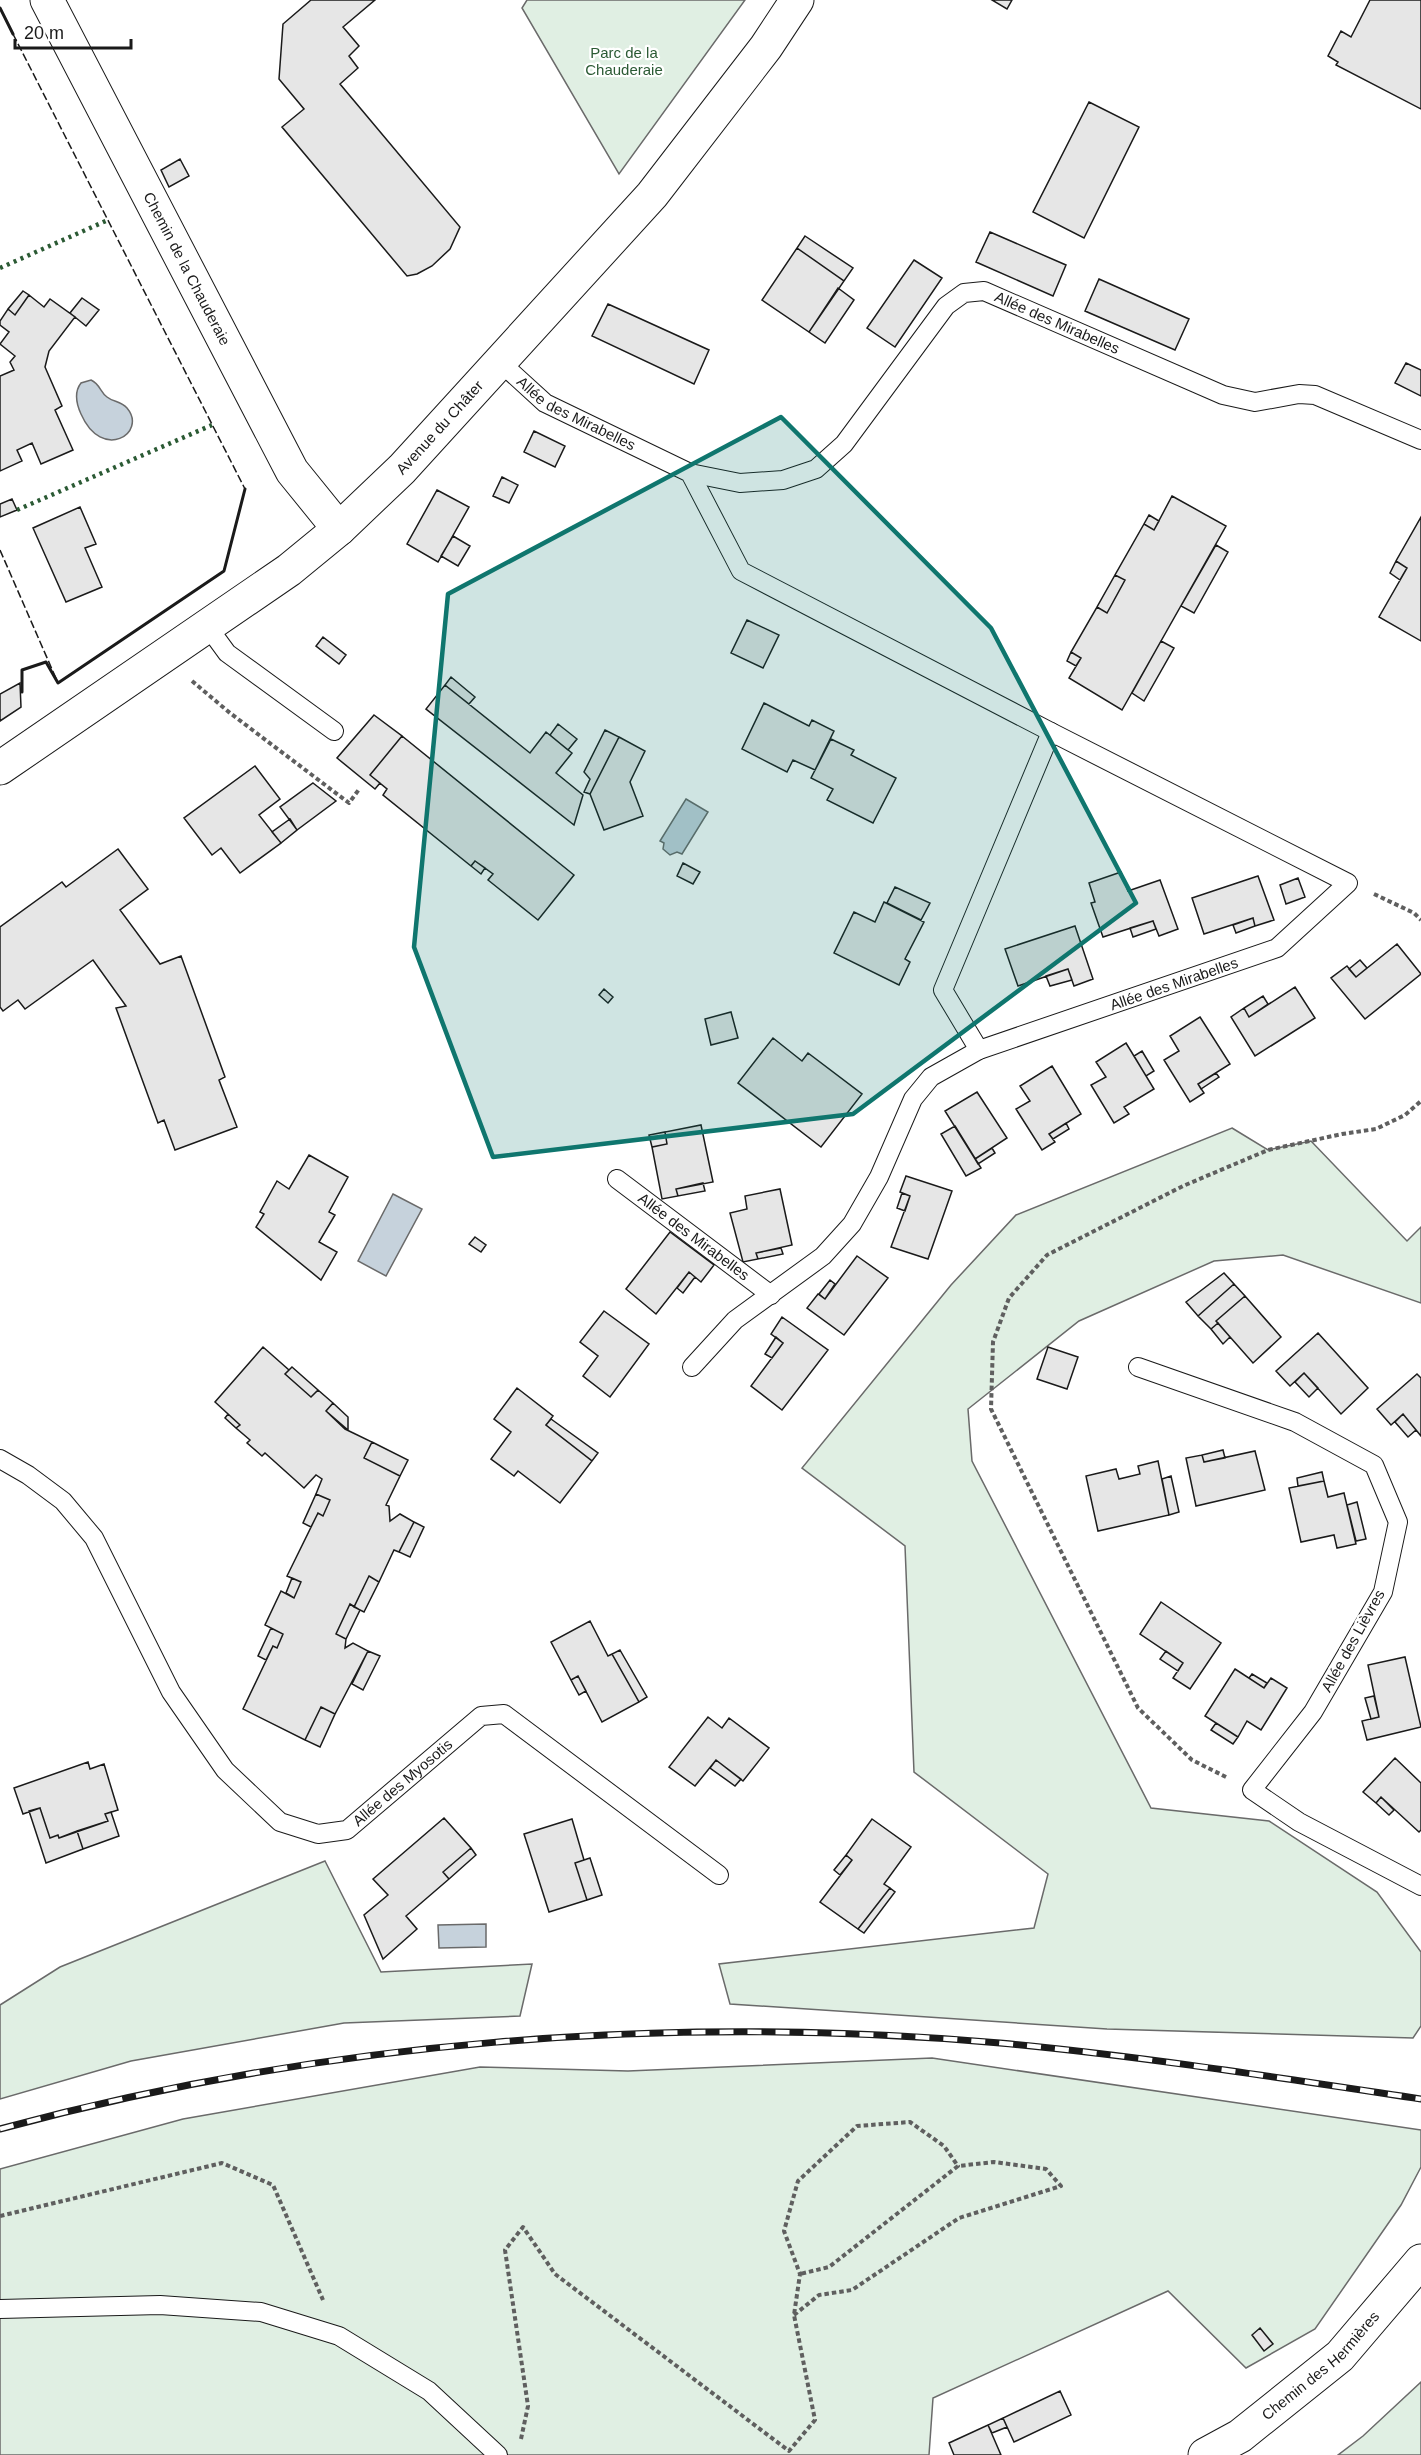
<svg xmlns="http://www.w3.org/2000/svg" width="1421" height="2455" font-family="Helvetica,sans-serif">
	<rect width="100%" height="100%" fill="#fff"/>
	<path fill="#e0efe3" stroke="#6a6a6a" stroke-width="1.5" d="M527 0H745L619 174 522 8Z
		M1232 1128 1268 1150 1311 1141 1407 1241 1421 1227V1303L1283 1255 1214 1261 1079 1321 968 1409 972 1461 1151 1808 1269 1821 1377 1892 1421 1952V2026L1413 2038 1107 2029 730 2004 719 1964 1034 1928 1048 1874 914 1772 905 1546 802 1468 951 1285 1016 1215Z
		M325 1861 381 1972 532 1964 520 2016 344 2023 131 2061 0 2099V2005L60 1967Z
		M932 2058 1421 2130V2167L1401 2205 1315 2329 1246 2368 1168 2291 933 2398 929 2455H0V2169L183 2119 480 2067 628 2071Z
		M1421 2382V2455H1338L1363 2436Z"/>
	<path fill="#c6d2dc" stroke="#6a6a6a" stroke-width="1.5" d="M91 380C100 384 100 392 107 397 113 402 121 401 127 408 148 433 102 462 81 414 76 403 74 392 81 383Z
		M686 799 708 812 682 854 677 852 670 855 663 849 664 843 660 841Z
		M393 1194 422 1209 386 1276 358 1261Z
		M486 1924V1947L439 1948 438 1925Z"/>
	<path fill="#e6e6e6" stroke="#1a1a1a" stroke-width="1.5" d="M311 0H375L343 27 359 46 349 56 358 68 340 84 460 227 450 249 432 266 417 274 407 276 282 127 304 109 279 79 283 24Z
		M992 0H1012L1007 9Z
		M1370 0H1421V109L1336 65 1338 62 1328 56 1341 31 1351 37Z
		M1089 102 1139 127 1084 238 1033 212Z
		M180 159 189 176 169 187 161 170Z
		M990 232 1066 265 1053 296 976 262Z
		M805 236 853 268 844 281 797 248Z
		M797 248 844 281 809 332 762 300Z
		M914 260 942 278 895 347 867 328Z
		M1099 279 1189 319 1175 350 1085 311Z
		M838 288 854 300 825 343 809 332Z
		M23 291 29 295 15 315 8 309Z
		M29 295 44 307 50 299 75 317 49 351 45 367 62 406 55 410 73 450 41 464 32 443 17 450 22 461 0 471V376L14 370 10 362 15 356 0 344 9 332 0 325V321L8 309 15 315Z
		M82 298 99 310 86 326 70 313Z
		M608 304 709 350 694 384 592 336Z
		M1406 363 1421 370V396L1395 383Z
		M534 431 565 446 555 467 524 452Z
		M502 477 518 485 509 503 493 496Z
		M437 490 469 507 438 562 407 544Z
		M1172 496 1226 526 1122 710 1069 678 1081 658 1071 652 1097 607 1107 613 1125 580 1115 575 1144 524 1154 530Z
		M12 499 17 510 0 517V504Z
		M80 507 96 544 85 548 102 587 66 602 33 528Z
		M1149 515 1159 521 1154 530 1144 524Z
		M1421 517V641L1379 617 1407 568 1396 561Z
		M453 536 470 546 458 566 441 556Z
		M1216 545 1228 552 1194 613 1181 606Z
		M1396 561 1407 568 1400 580 1390 573Z
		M1115 575 1125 580 1107 613 1097 607Z
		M747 620 779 635 763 668 731 653Z
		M323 637 346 655 339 664 316 646Z
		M1161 641 1174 648 1144 701 1132 693Z
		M1071 652 1081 658 1076 666 1067 661Z
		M451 677 475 697 469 704 445 685Z
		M20 683 21 707 0 721V694Z
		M445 685 530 753 546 732 572 753 556 773 583 795 574 825 426 709Z
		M764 703 809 726 812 720 834 731 815 770 793 760 787 772 742 749Z
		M374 715 402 736 370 775 380 783 375 789 337 758Z
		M558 724 577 739 568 750 550 735Z
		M605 730 619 737 590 794 584 792 590 779 584 772Z
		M402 736 574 875 538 920 488 880 493 874 475 861 471 866 383 795 387 789 370 775Z
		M619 737 645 751 630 782 643 816 604 830 590 794Z
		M831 739 854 750 851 755 896 778 873 823 827 800 833 789 811 778Z
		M255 766 280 799 259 815 281 843 240 873 221 848 212 855 184 818Z
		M313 783 336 801 297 830 280 807Z
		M290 819 297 830 281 843 272 832Z
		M118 849 148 889 120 910 160 964 181 956 225 1077 219 1080 237 1127 175 1150 164 1120 158 1123 116 1008 126 1006 93 960 25 1009 18 1000 3 1011 0 1007V927L62 882 66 887Z
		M475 861 485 868 481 874 471 866Z
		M683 863 700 872 693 884 677 876Z
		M1121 872 1128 891 1160 880 1178 929 1159 936 1153 921 1103 937 1091 903 1095 902 1089 883Z
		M1258 876 1274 920 1255 926 1253 918 1204 934 1192 898Z
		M1298 878 1305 897 1286 904 1280 885Z
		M895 887 930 903 921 920 887 903Z
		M884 902 924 922 905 959 910 962 899 985 834 953 854 912 875 922Z
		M1253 918 1255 926 1236 933 1233 925Z
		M1153 921 1156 929 1133 937 1130 928Z
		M1075 926 1093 979 1074 986 1068 969 1018 986 1005 949Z
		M1397 944 1421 974 1365 1019 1331 978 1347 966 1356 977Z
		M1360 960 1367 968 1356 977 1349 969Z
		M1068 969 1072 980 1050 986 1046 976Z
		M1295 987 1315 1018 1255 1056 1231 1017 1244 1008 1249 1017Z
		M604 989 613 997 608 1003 599 995Z
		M1263 996 1268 1004 1249 1017 1244 1008Z
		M731 1012 738 1038 711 1045 705 1019Z
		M1200 1017 1230 1064 1198 1084 1204 1093 1190 1102 1164 1060 1179 1051 1170 1036Z
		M773 1038 802 1061 808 1053 862 1094 821 1147 738 1083Z
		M1126 1043 1154 1089 1124 1107 1129 1114 1114 1123 1091 1085 1106 1077 1096 1062Z
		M1142 1051 1154 1071 1146 1076 1134 1056Z
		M1052 1066 1081 1114 1049 1134 1055 1142 1042 1150 1016 1109 1030 1101 1020 1086Z
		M1216 1073 1219 1077 1201 1089 1198 1084Z
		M977 1092 1007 1138 975 1159 945 1111Z
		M1066 1123 1069 1129 1053 1139 1049 1134Z
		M701 1125 713 1182 676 1189 678 1196 662 1199 652 1147 667 1144 665 1132Z
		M955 1126 981 1168 966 1176 941 1134Z
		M665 1132 667 1144 652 1147 649 1135Z
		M992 1148 995 1153 978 1164 975 1159Z
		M309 1155 348 1177 329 1212 335 1215 319 1242 337 1252 321 1280 256 1227 264 1214 260 1212 277 1181 289 1189Z
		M906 1176 952 1191 928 1259 891 1247 910 1196 900 1192Z
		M703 1183 705 1191 678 1196 676 1189Z
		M780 1189 792 1245 756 1253 758 1259 743 1262 730 1213 747 1209 745 1196Z
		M902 1193 910 1196 905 1211 897 1208Z
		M670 1232 714 1265 701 1282 689 1272 656 1314 626 1289Z
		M475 1237 486 1245 481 1252 469 1244Z
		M781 1248 783 1254 758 1259 756 1253Z
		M857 1256 888 1278 844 1335 807 1308 818 1294 825 1299Z
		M689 1272 695 1277 683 1293 677 1288Z
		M1224 1273 1234 1284 1198 1316 1186 1302Z
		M830 1280 835 1284 825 1299 819 1294Z
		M1234 1284 1245 1296 1216 1321 1218 1323 1211 1329 1198 1316Z
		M1245 1296 1281 1337 1253 1363 1216 1321Z
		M604 1311 649 1344 610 1397 583 1376 598 1356 580 1342Z
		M782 1317 828 1350 782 1410 751 1386 783 1343 771 1334Z
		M1218 1323 1230 1337 1223 1344 1211 1329Z
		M1318 1333 1368 1388 1341 1414 1304 1373 1290 1386 1276 1371Z
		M776 1337 783 1343 772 1358 765 1354Z
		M263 1347 289 1370 285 1374 311 1397 318 1390 333 1403 326 1411 345 1429 372 1442 364 1458 400 1476 386 1505 389 1506 390 1521 400 1514 414 1522 399 1552 394 1550 379 1582 369 1576 354 1607 350 1604 336 1634 346 1639 345 1648 353 1643 368 1651 335 1714 321 1707 305 1740 243 1709 273 1646 277 1648 283 1634 265 1625 281 1591 294 1598 301 1582 287 1576 318 1513 323 1516 330 1500 316 1494 322 1479 316 1475 304 1488 265 1453 262 1456 247 1443 250 1440 236 1428 240 1425 215 1402Z
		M1048 1347 1078 1357 1067 1389 1037 1379Z
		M292 1367 318 1390 311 1397 285 1374Z
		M1304 1373 1318 1388 1309 1397 1295 1382Z
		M1417 1374 1421 1378V1436L1403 1414 1391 1425 1377 1409Z
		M517 1388 553 1416 546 1425 592 1461 560 1503 518 1471 514 1476 491 1459 511 1432 494 1419Z
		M333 1403 348 1417V1430L326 1411Z
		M228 1414 240 1425 236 1428 225 1418Z
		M1403 1414 1416 1430 1408 1437 1395 1422Z
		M551 1419 598 1453 592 1461 546 1425Z
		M372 1442 408 1460 400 1476 364 1458Z
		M1223 1450 1225 1458 1204 1462 1202 1455Z
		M1255 1451 1265 1490 1196 1506 1186 1458 1202 1455 1204 1462Z
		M1158 1461 1169 1515 1098 1531 1086 1476 1116 1469 1119 1479 1140 1474 1138 1466Z
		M1322 1472 1324 1481 1298 1486 1297 1478Z
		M1171 1476 1179 1512 1169 1515 1162 1479Z
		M1324 1481 1328 1497 1344 1493 1356 1544 1337 1548 1334 1535 1301 1542 1289 1488Z
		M316 1494 330 1500 323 1516 318 1513 311 1527 303 1523Z
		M1357 1502 1366 1539 1356 1541 1347 1505Z
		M414 1522 424 1527 410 1557 399 1552Z
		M369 1576 379 1582 364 1612 354 1607Z
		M292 1578 301 1582 294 1598 286 1593Z
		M1161 1602 1221 1643 1190 1689 1173 1678 1183 1663 1140 1634Z
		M350 1604 360 1610 346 1639 336 1634Z
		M590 1621 608 1656 612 1654 639 1702 602 1722 578 1676 571 1680 551 1642Z
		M271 1628 283 1634 277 1648 273 1646 266 1660 258 1656Z
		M620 1650 647 1697 639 1702 612 1654Z
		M368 1651 380 1656 363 1690 352 1684Z
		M1166 1651 1183 1663 1178 1671 1160 1659Z
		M1405 1657 1421 1727 1367 1740 1362 1721 1379 1717 1368 1665Z
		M1235 1669 1264 1688 1271 1678 1287 1688 1261 1730 1247 1721 1238 1737 1205 1716Z
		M1252 1674 1267 1683 1264 1688 1249 1678Z
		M578 1676 586 1691 579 1695 571 1680Z
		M1374 1696 1379 1717 1371 1719 1365 1698Z
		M321 1707 335 1714 320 1747 305 1740Z
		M708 1717 722 1728 729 1718 769 1748 743 1781 716 1760 695 1786 669 1767Z
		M1216 1723 1238 1737 1233 1744 1211 1730Z
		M1395 1758 1421 1783V1830L1419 1832 1381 1797 1376 1803 1363 1792Z
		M716 1760 741 1779 735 1786 710 1768Z
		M88 1762 90 1769 104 1764 118 1810 105 1814 108 1821 59 1838 58 1835 50 1838 40 1808 23 1814 14 1788Z
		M1381 1797 1394 1810 1389 1815 1376 1803Z
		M40 1808 50 1838 58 1835 59 1838 77 1831 83 1849 46 1863 29 1811Z
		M111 1812 119 1836 83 1849 77 1831 108 1821 105 1814Z
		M444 1818 471 1848 443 1872 449 1879 406 1916 417 1929 383 1959 364 1915 388 1895 373 1879Z
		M572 1819 584 1860 575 1863 587 1900 549 1912 524 1834Z
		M872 1819 911 1847 884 1884 890 1888 858 1929 820 1902 852 1860 846 1855Z
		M471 1848 476 1855 449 1879 443 1872Z
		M846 1855 852 1860 840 1875 834 1870Z
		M590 1858 602 1895 587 1900 575 1863Z
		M890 1888 895 1892 864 1933 858 1929Z
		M1260 2328 1273 2344 1264 2351 1252 2335Z
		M1060 2391 1071 2415 1014 2442 1003 2418Z
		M1003 2418 1007 2427 992 2433 988 2425Z
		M988 2425 1001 2455H954L949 2443Z"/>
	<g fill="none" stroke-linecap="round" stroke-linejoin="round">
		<defs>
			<g id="lane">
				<path id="s1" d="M500 362 545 403 690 473 741 571 1051 732 1348 883 1277 948 979 1050 931 1077 913 1099 879 1177 852 1224 823 1256 735 1320 692 1367"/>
				<path id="s2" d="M690 473 740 483 783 480 816 469 844 444 946 306 964 293 984 291 1223 395 1255 402 1299 394 1315 395 1421 440"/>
				<path d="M208 627 227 653 334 731"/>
				<path d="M979 1050 943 990 1051 732"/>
				<path id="s3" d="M617 1179 771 1295"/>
				<path d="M1138 1367 1295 1422 1374 1465 1398 1522 1383 1592 1313 1712 1252 1790 1299 1822 1421 1886"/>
				<path id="s4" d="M0 1459 28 1475 63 1501 94 1538 171 1692 225 1770 280 1822 318 1834 347 1830 481 1716 504 1714 719 1875"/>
				<path d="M0 2309 160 2305 261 2312 339 2336 429 2391 498 2455"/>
			</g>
			<g id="street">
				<path id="s5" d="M47 0 292 471 339 529"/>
				<path id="s6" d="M1205 2455 1240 2436 1340 2356 1421 2261"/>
			</g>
			<g id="primary">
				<path id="s7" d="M0 768 289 570 339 529 402 469 652 195 766 47 797 0"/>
			</g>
		</defs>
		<use href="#lane" stroke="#1a1a1a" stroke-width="20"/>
		<use href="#street" stroke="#1a1a1a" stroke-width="35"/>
		<use href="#primary" stroke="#1a1a1a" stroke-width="35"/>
		<path stroke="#5f5f5f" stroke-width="4" stroke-dasharray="4.5 3" stroke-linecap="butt" d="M192 681 230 713 349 803 360 788
			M1374 894 1414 913 1421 920
			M1226 1777 1192 1760 1138 1708 991 1409 993 1342 1009 1298 1047 1255 1183 1186 1268 1150 1342 1134 1376 1129 1405 1115 1421 1101
			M0 2216 222 2163 273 2185 323 2300
			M794 2315 819 2295 852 2290 959 2218 1061 2186 1046 2169 994 2162 958 2166
			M521 2439 528 2406 505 2250 523 2227 555 2274 789 2451 815 2420 794 2315 800 2274 784 2231 798 2181 857 2126 910 2122 944 2146 958 2166 829 2267 800 2274"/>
		<use href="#lane" stroke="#fff" stroke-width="18"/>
		<use href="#street" stroke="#fff" stroke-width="33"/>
		<use href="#primary" stroke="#fff" stroke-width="33"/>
		<defs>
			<path id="rail" d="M0 2129C324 2041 666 2014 1000 2043 1141 2056 1281 2078 1421 2099"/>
		</defs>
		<use href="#rail" stroke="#1a1a1a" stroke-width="7"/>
		<use href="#rail" stroke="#fff" stroke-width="4.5" stroke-dasharray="14" stroke-linecap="butt"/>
		<path stroke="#2b5a34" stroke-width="4.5" stroke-dasharray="3 4.5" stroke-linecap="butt" d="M0 268 108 220
			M17 510 212 425"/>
		<path stroke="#1a1a1a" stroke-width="1.5" stroke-dasharray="8 3" stroke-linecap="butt" d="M13 34 245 489
			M0 550 58 683"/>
		<path stroke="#1a1a1a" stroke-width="3" d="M0 8 13 34
			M22 692V670L46 662 58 683 224 571 245 489"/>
	</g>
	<path fill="#0f766e" fill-opacity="0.2" stroke="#0f766e" stroke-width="4.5" stroke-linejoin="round" d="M781 417 991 628 1136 903 853 1114 493 1157 414 947 448 594Z"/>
	<g text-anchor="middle" stroke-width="4.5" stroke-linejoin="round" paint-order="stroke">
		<g font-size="15" fill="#2b5a34" stroke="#fff">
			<text x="624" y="58">Parc de la<tspan x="624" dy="17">Chauderaie</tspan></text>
		</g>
		<g font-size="15" fill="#1a1a1a" stroke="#fff">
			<text dy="5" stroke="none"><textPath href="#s5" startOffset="303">Chemin de la Chauderaie</textPath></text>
			<text dy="5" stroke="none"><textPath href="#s2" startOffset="460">Allée des Mirabelles</textPath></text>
			<text dy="5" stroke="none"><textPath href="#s1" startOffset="93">Allée des Mirabelles</textPath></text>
			<text dy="5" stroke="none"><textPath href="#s7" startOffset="558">Avenue du Châter</textPath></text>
			<text transform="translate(1174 984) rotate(-19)" y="5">Allée des Mirabelles</text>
			<text dy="5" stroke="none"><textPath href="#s3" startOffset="96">Allée des Mirabelles</textPath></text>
			<text transform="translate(1353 1641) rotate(-61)" y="5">Allée des Lièvres</text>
			<text dy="5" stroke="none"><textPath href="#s4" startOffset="609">Allée des Myosotis</textPath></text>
			<text dy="5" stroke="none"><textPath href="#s6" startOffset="147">Chemin des Hermières</textPath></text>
		</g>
	</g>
	<path d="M15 39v9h116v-9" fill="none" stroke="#1a1a1a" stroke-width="3"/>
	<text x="24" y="39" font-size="18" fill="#1a1a1a" stroke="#ffffff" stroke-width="4.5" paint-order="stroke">20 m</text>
</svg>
